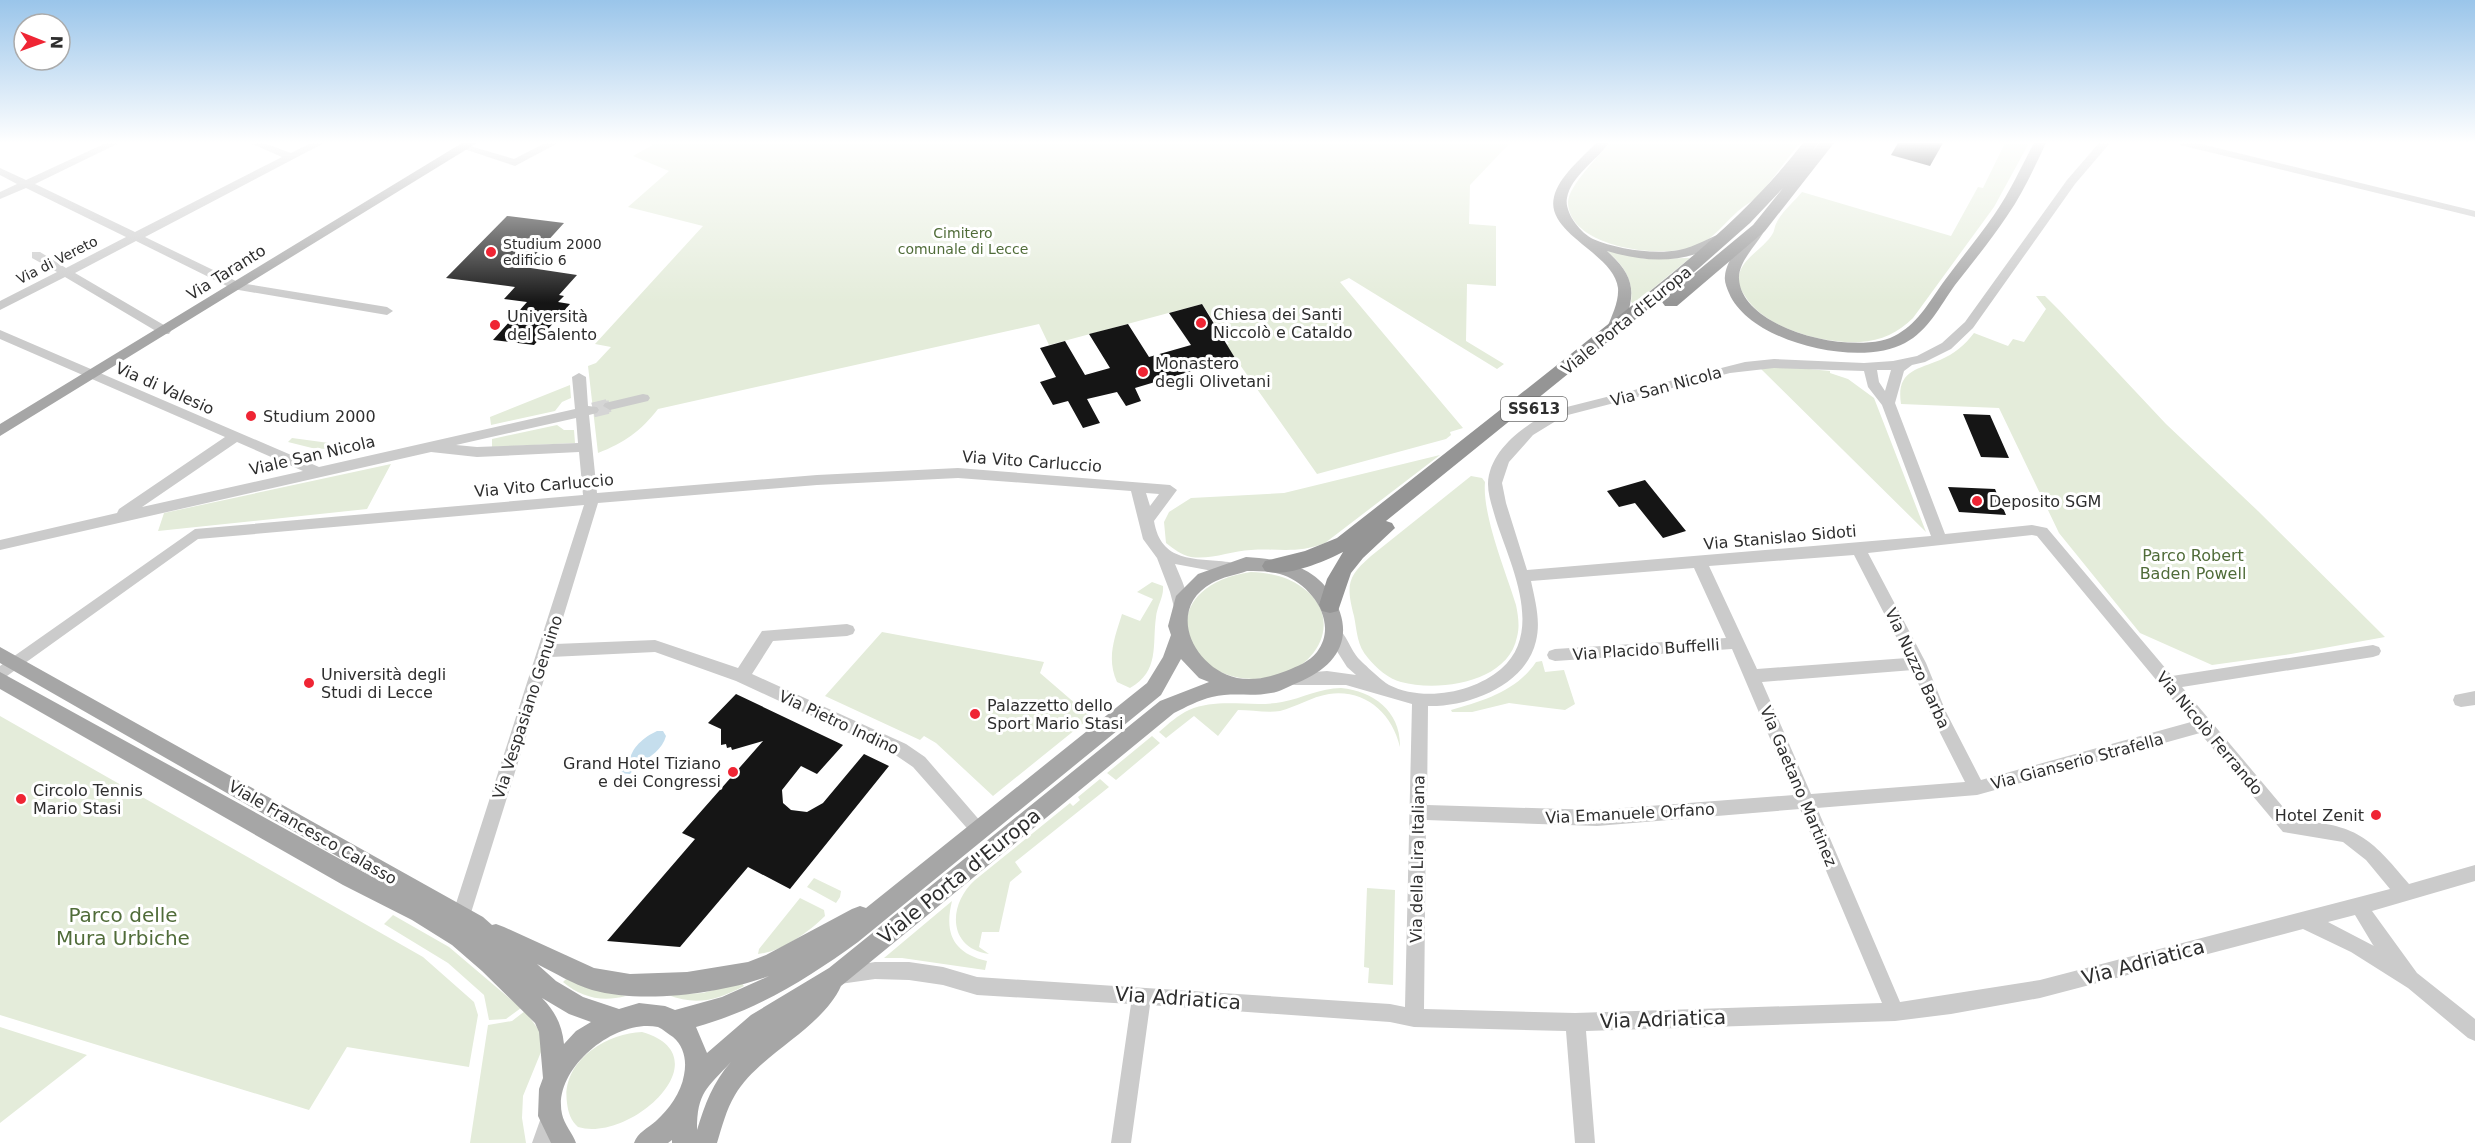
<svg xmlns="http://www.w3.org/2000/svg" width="2475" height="1143" font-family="'DejaVu Sans',sans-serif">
	<rect width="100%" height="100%" fill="#fff"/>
	<path fill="#e4ecda" d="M656 143H1510L1470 185 1469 224 1496 226V286L1467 284 1466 341 1504 364 1497 369 1349 278 1340 282 1463 428 1450 432 1451 435 1446 439 1317 474 1226 345 1229 344 1202 304 1049 345 1039 324 658 409C641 431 624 443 598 453L588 366 596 363 611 347 595 344 703 226 628 207 669 171 633 156Z
		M1610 143H1797L1799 144C1786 160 1774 178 1760 194 1753 202 1742 206 1735 214 1724 224 1714 237 1701 244 1669 261 1568 249 1568 202 1569 185 1599 156 1610 143Z
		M2005 143H2029L1994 207 1913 318C1899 332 1881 341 1860 342 1824 344 1765 329 1745 296 1741 290 1737 283 1739 275 1743 257 1765 248 1773 233 1774 232 1775 225 1776 224 1781 212 1794 202 1802 192L1951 236 1978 187 1983 188Z
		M1607 251 1646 259 1690 258 1634 304 1631 302C1634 279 1623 265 1607 251Z
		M2036 296H2045L2059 310 2166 424 2258 511 2385 637 2291 654 2212 665 2140 633 2059 533 1999 408 1901 404C1896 371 1916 370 1940 360 1954 354 1965 345 1974 333L2008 346 2013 339 2024 342 2046 309Z
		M1788 367 1830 371V373L1848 379 1874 398 1926 532 1760 368Z
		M570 385 571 398 562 402 555 411 491 425 490 417Z
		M557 425 564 430H574L575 443 492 447V439Z
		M292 438 344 445 340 450 312 448 288 442Z
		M1440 455 1325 543C1297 554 1279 548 1251 550 1231 551 1211 560 1191 557 1181 555 1174 549 1166 543L1164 522 1169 512 1191 498 1284 493Z
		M391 464 367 509 158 531 164 513Z
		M1471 476 1482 478 1485 482C1482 515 1506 572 1516 605 1518 615 1520 626 1517 637 1508 683 1438 692 1401 682 1389 679 1376 668 1368 658 1357 646 1357 631 1354 616 1346 585 1347 577 1371 556Z
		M1251 572C1269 573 1287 576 1303 588 1343 617 1320 666 1277 676 1186 698 1142 588 1251 572Z
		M1152 582 1163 586C1164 597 1157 606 1156 617 1152 645 1160 671 1130 688L1117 682C1106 658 1115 637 1122 614L1140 621 1153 599 1137 592Z
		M882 632 1044 662 1040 673 1091 717 993 796 936 743 924 736 920 740 825 696Z
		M1542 661 1545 672 1564 670 1575 704 1565 710 1509 703 1472 712H1452L1451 710C1483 701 1517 691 1536 662Z
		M1341 688C1374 691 1401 712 1400 747 1392 713 1365 689 1329 694 1311 697 1296 707 1280 711 1267 713 1251 710 1238 710L1218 736 1194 716 1166 738 1159 732C1168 724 1178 715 1189 710 1219 697 1252 708 1282 702 1303 698 1320 688 1341 688Z
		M0 716 423 957 474 1002 478 1015 469 1067 347 1047 309 1110 0 1015Z
		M1152 736 1160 743 1116 780 1107 773Z
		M1100 779 1109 787 1015 862 1022 872 1010 882 999 932H982L979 947 989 954C947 948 948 904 975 880L1070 803 1073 806 1080 800 1078 797Z
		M814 878 841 891 840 897 836 903 807 887Z
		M1367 888 1395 890 1393 985 1368 983 1369 968 1364 967Z
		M800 898 824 910 825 916C809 932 781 952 758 954L759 949Z
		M952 901C944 933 953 953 987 961L985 970 902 958H884Z
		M393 915 449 947 521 1008 506 1019 489 1020 484 995 448 963 384 924Z
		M568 977 606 992 626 996C602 1002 582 998 563 982Z
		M741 982 744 986C718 1000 696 1006 668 995L703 993Z
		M525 1011 541 1033 543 1047 523 1096 522 1118 526 1143H470L488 1025 512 1021Z
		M0 1027 87 1055 0 1123Z
		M642 1032C725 1056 631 1143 578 1127 571 1121 568 1112 567 1103 561 1061 607 1033 642 1032Z"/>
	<path fill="#c5deed" d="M657 731H663L666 736C661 755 640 760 630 774L619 773 620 768 630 764C629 749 644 737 657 731Z"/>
	<path fill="#151515" d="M1898 143H1943L1930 166 1891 155Z
		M507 216 564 223 524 267 577 275 559 295 564 296 558 302 570 304 534 345 493 340 527 302 504 299 515 287 446 278Z
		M1202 304 1235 358 1135 388 1141 401 1126 406 1117 392 1087 399 1100 423 1083 428 1068 401 1053 405 1040 382 1056 377 1040 348 1065 341 1085 375 1110 368 1089 334 1128 324 1149 357 1191 345 1169 313Z
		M1963 414 1990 415 2009 458 1981 457Z
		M1645 480 1686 531 1663 538 1635 503 1619 507 1607 491Z
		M1948 487 1995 489 2006 515 1959 512Z
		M736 694 843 745 817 774 801 766 782 790 783 803 791 810 807 812 823 803 864 754 889 766 790 889 748 867 680 947 607 941 695 839 682 833 763 741 732 750 731 747 727 748 726 744 721 745V729L708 723Z"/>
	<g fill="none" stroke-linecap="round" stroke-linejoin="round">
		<path stroke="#d5d5d5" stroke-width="12" stroke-dasharray="12 6" stroke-linecap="butt" d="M606 407 610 406"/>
		<path stroke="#d5d5d5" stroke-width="15" stroke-dasharray="15 8" stroke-linecap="butt" d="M593 410 610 406"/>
		<path fill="#cbcbcb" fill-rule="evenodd" d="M106 143H119L35 184 135 232 282 157 250 143H264L291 153 311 143H324L145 237 240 283 387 307 393 311 387 315 233 289 136 241 75 273 169 328 171 331 169 334H161L65 277 0 310V301L57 272 32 258V252H40L66 268 126 237 26 188 0 199V192L17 184 0 175V168L26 180Z
			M545 143H558L515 166 458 147 463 144 514 159Z
			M2099 143H2110L2075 184 1973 328 1951 349 1925 362 1912 365 1904 371 1895 403 1945 534 2032 525 2047 528 2172 676 2373 645 2379 647 2381 651 2379 655 2373 657 2182 687 2294 820C2357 825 2369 836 2409 884L2475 865V881L2372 911 2417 973 2475 1019V1041L2468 1038 2408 988 2351 952 2303 929 2040 998 1951 1014 1895 1021 1586 1031 1595 1143H1575L1566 1031 1414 1027 1390 1022 1150 1005 1131 1143H1111L1131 1004 977 995 943 985 909 980 875 979 840 984 833 981 830 975 833 969 875 962H909L943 967 977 977 1390 1004 1405 1007 1412 704 1346 685H1295L1289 684 1287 679 1289 674 1327 671 1356 675 1347 667 1326 634 1328 630C1333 628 1337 628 1341 631 1348 639 1351 650 1358 658 1364 664 1382 681 1389 685 1423 702 1473 693 1501 669 1545 631 1510 564 1496 520 1493 509 1488 496 1488 484 1489 449 1527 423 1555 410L1745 362 1774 359 1864 363 1893 361 1917 356 1942 343 1965 322 2067 180ZM1774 368 1864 371 1868 387 1882 405 1931 536 1527 570 1506 503 1502 483 1509 462 1533 435 1564 416 1730 373ZM1877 370H1891L1885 391 1879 382ZM2032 535 2037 536 2191 722 1981 780 1946 712 1926 663 1868 553ZM1854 555 1907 658 1757 669 1709 566ZM1694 568 1726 638 1555 649 1549 651 1547 655 1549 659 1555 661 1732 649 1794 795 1597 810 1427 805 1428 706C1469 707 1526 685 1536 641 1541 621 1535 600 1531 581ZM1913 670 1930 713 1965 782 1811 794 1762 682ZM2200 733 2283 832 2343 842 2366 860 2390 889 2040 980 1900 1002 1817 808 1977 795ZM1800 809 1882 1003 1575 1013 1424 1009 1426 820 1597 826ZM2355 915 2373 945 2374 946 2328 922Z
			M2179 143H2197L2475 211V217L2180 145Z
			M0 330 319 467 575 409 572 377 579 373 586 377 588 406 597 407 599 410 597 413 589 415 597 493 817 475 958 468 1170 485 1177 490 1154 521C1161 563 1194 558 1229 562L1234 564 1236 568 1234 572 1229 574 1175 564C1180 577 1192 598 1185 611H1175L1170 592 1157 558 1143 539 1131 491 958 478 817 485 598 503 555 644 655 640 738 668 762 631 847 624 853 626 855 630 853 634 847 636 773 641 752 674 906 744 925 757 988 830 985 835 979 838 973 835 913 767 894 754 736 681 655 652 551 657 470 916 468 922 461 924 454 922 452 916 584 505 198 539 0 681V666L195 529 583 495 579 452 477 457 431 452 0 550V540L117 513 119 509 225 437 0 339ZM576 418 578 443 477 447 456 445ZM237 442 303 471 142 507ZM1146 493 1159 494 1150 506Z
			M643 394 648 395 650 398 648 401 610 410 603 406 605 403Z
			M2475 691V705L2461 707 2455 705 2453 700 2455 695Z
			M550 1109 557 1112 560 1119 552 1143H532L543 1112Z"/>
		<path fill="#a6a6a6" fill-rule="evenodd" d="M462 143H477L0 436V424Z
			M1596 143H1609C1597 160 1571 176 1567 198 1564 212 1580 233 1593 239 1616 249 1654 255 1679 250 1696 247 1710 236 1727 232L1734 236C1729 242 1721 244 1714 247 1678 264 1644 262 1607 251 1631 273 1637 288 1626 319 1623 326 1623 331 1615 333L1607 328C1612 315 1619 302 1618 288 1614 253 1545 234 1554 197 1559 176 1582 158 1596 143Z
			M2034 143H2046C2034 168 2023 193 2007 216 1991 240 1973 262 1955 285 1940 306 1928 331 1905 343 1860 368 1750 343 1729 293 1727 288 1724 282 1725 276 1726 259 1745 239 1754 225L1759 224 1766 228C1758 244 1738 261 1739 279 1742 331 1861 358 1898 334 1919 322 1931 299 1945 280 1961 258 1979 237 1994 215 2010 192 2021 167 2034 143Z
			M1246 557C1278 559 1312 564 1331 594 1357 635 1339 666 1297 683 1289 686 1280 692 1271 693 1252 697 1232 692 1212 697 1199 700 1186 707 1174 713L841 986C821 1030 759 1054 735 1095 726 1110 722 1127 717 1143H672V1140L668 1143H634C638 1132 647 1129 656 1121 669 1109 681 1093 684 1075 687 1061 684 1046 673 1037 668 1034 663 1029 658 1027 615 1018 552 1069 562 1114 564 1124 573 1134 576 1143H551L538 1116 539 1089 543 1078 539 1032 535 1023 482 971 452 945 412 920 343 885 0 689V672L389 886 0 663V647L483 917 492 925 496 924 504 927 594 968 630 974 687 972 748 962 766 955 852 909 860 906 866 908 1147 683 1163 657 1171 635 1168 626 1176 596 1198 574ZM1247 571C1259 571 1272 571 1283 575 1312 585 1339 623 1317 652 1309 662 1298 666 1286 671 1271 677 1254 681 1237 678 1193 668 1165 609 1212 583 1222 577 1236 575 1247 571ZM1181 659 1199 678 1209 682 1160 701 829 968 751 1015 707 1053 696 1027C757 1010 807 979 858 942L1161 695ZM537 964C555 973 573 984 592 990 642 1004 720 994 769 976L722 997 675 1010 665 1006 639 1003 619 1009 583 997 556 981ZM542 998 569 1014 591 1022 576 1031 564 1044C562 1025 555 1011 542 998ZM731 1062C713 1082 705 1104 697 1130 697 1092 707 1088 731 1062Z"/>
		<path fill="#959595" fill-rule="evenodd" d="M1803 143H1818L1812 152 1819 143H1834L1765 231 1677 306H1665L1662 302 1665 298 1753 225 1783 188 1750 223 1699 268 1386 521 1392 523 1395 528 1363 558 1351 573 1338 611 1330 613 1322 611 1319 605 1327 579 1343 552C1324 562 1285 578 1265 571L1262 566 1265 561 1305 551 1337 538C1424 470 1511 402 1597 333 1671 275 1745 218 1803 143Z"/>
	</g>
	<linearGradient id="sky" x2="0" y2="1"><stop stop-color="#9ac5ea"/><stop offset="0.47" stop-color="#fff"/><stop offset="1" stop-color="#fff" stop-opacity="0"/></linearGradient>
	<rect width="2475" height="303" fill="url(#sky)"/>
	<g fill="#ef2534" stroke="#fff" stroke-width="2">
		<circle cx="491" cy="252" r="6"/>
		<circle cx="1201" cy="323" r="6"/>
		<circle cx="495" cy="325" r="6"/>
		<circle cx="1143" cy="372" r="6"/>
		<circle cx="251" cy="416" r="6"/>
		<circle cx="1977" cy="501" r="6"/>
		<circle cx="309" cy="683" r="6"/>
		<circle cx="975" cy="714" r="6"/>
		<circle cx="733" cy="772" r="6"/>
		<circle cx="21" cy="799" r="6"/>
		<circle cx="2376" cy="815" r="6"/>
	</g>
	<g text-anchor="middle" stroke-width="6" stroke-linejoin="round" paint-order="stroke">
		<g font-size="14" fill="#506c39" stroke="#fff">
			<text x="963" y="238">Cimitero<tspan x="963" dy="16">comunale di Lecce</tspan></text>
		</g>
		<g font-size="14" fill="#2e2e2e" stroke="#fff" text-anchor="start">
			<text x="503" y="249">Studium 2000<tspan x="503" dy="16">edificio 6</tspan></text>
		</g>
		<g font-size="14" fill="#2e2e2e" stroke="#fff">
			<text transform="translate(57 260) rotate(-27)" y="5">Via di Vereto</text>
		</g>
		<rect fill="#fff" stroke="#6d6d6d" stroke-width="1.5" x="1501" y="397" width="66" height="24" rx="4.5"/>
		<g font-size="15" font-weight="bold" fill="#2e2e2e">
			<text x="1534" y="414">SS613</text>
		</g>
		<g font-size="16" fill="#2e2e2e" stroke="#fff">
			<text transform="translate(226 272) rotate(-32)" y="6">Via Taranto</text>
			<text transform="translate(1626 320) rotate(-39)" y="6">Viale Porta d'Europa</text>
			<text transform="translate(1666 386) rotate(-15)" y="6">Via San Nicola</text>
			<text transform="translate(165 388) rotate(24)" y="6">Via di Valesio</text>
			<text transform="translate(312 455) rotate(-13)" y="6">Viale San Nicola</text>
			<text transform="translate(1032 461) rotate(4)" y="6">Via Vito Carluccio</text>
			<text transform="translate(544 485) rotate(-5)" y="6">Via Vito Carluccio</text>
			<text transform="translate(1780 537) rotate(-5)" y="6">Via Stanislao Sidoti</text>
			<text transform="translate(1646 649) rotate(-4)" y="6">Via Placido Buffelli</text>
			<text transform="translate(1918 668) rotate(65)" y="6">Via Nuzzo Barba</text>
			<text transform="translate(527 707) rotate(-72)" y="6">Via Vespasiano Genuino</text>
			<text transform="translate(839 722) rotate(25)" y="6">Via Pietro Indino</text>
			<text transform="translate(2210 733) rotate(50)" y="6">Via Nicolò Ferrando</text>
			<text transform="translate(2077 761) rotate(-15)" y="6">Via Gianserio Strafella</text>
			<text transform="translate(1799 786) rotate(67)" y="6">Via Gaetano Martinez</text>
			<text transform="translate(1630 813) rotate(-3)" y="6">Via Emanuele Orfano</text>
			<text transform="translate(313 832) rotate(30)" y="6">Viale Francesco Calasso</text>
			<text transform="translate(1417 859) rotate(-89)" y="6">Via della Lira Italiana</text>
		</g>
		<g font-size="16" fill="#2e2e2e" stroke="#fff" text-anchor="start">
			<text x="1213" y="320">Chiesa dei Santi<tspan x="1213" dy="18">Niccolò e Cataldo</tspan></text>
			<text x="507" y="322">Università<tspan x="507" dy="18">del Salento</tspan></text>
			<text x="1155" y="369">Monastero<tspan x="1155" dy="18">degli Olivetani</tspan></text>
			<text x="263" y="422">Studium 2000</text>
			<text x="1989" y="507">Deposito SGM</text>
			<text x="321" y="680">Università degli<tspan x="321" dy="18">Studi di Lecce</tspan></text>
			<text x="987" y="711">Palazzetto dello<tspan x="987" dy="18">Sport Mario Stasi</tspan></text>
			<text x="721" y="769" text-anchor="end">Grand Hotel Tiziano<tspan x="721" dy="18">e dei Congressi</tspan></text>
			<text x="33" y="796">Circolo Tennis<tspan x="33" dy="18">Mario Stasi</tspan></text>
			<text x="2364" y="821" text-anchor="end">Hotel Zenit</text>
		</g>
		<g font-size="16" fill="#506c39" stroke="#fff">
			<text x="2193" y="561">Parco Robert<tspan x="2193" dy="18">Baden Powell</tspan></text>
		</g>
		<g font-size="20" fill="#2e2e2e" stroke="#fff">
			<text transform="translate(959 876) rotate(-39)" y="7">Viale Porta d'Europa</text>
			<text transform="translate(2143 962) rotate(-15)" y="7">Via Adriatica</text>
			<text transform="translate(1178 998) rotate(4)" y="7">Via Adriatica</text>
			<text transform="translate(1663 1019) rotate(-2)" y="7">Via Adriatica</text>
		</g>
		<g font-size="20" fill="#506c39" stroke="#fff">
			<text x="123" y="922">Parco delle<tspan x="123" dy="23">Mura Urbiche</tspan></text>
		</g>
	</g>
	<g transform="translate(42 42) rotate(91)"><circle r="28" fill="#ffffff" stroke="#ababab" stroke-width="1.5"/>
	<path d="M0-4.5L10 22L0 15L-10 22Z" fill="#ef2534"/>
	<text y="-9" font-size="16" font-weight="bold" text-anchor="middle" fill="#2e2e2e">N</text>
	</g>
</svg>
